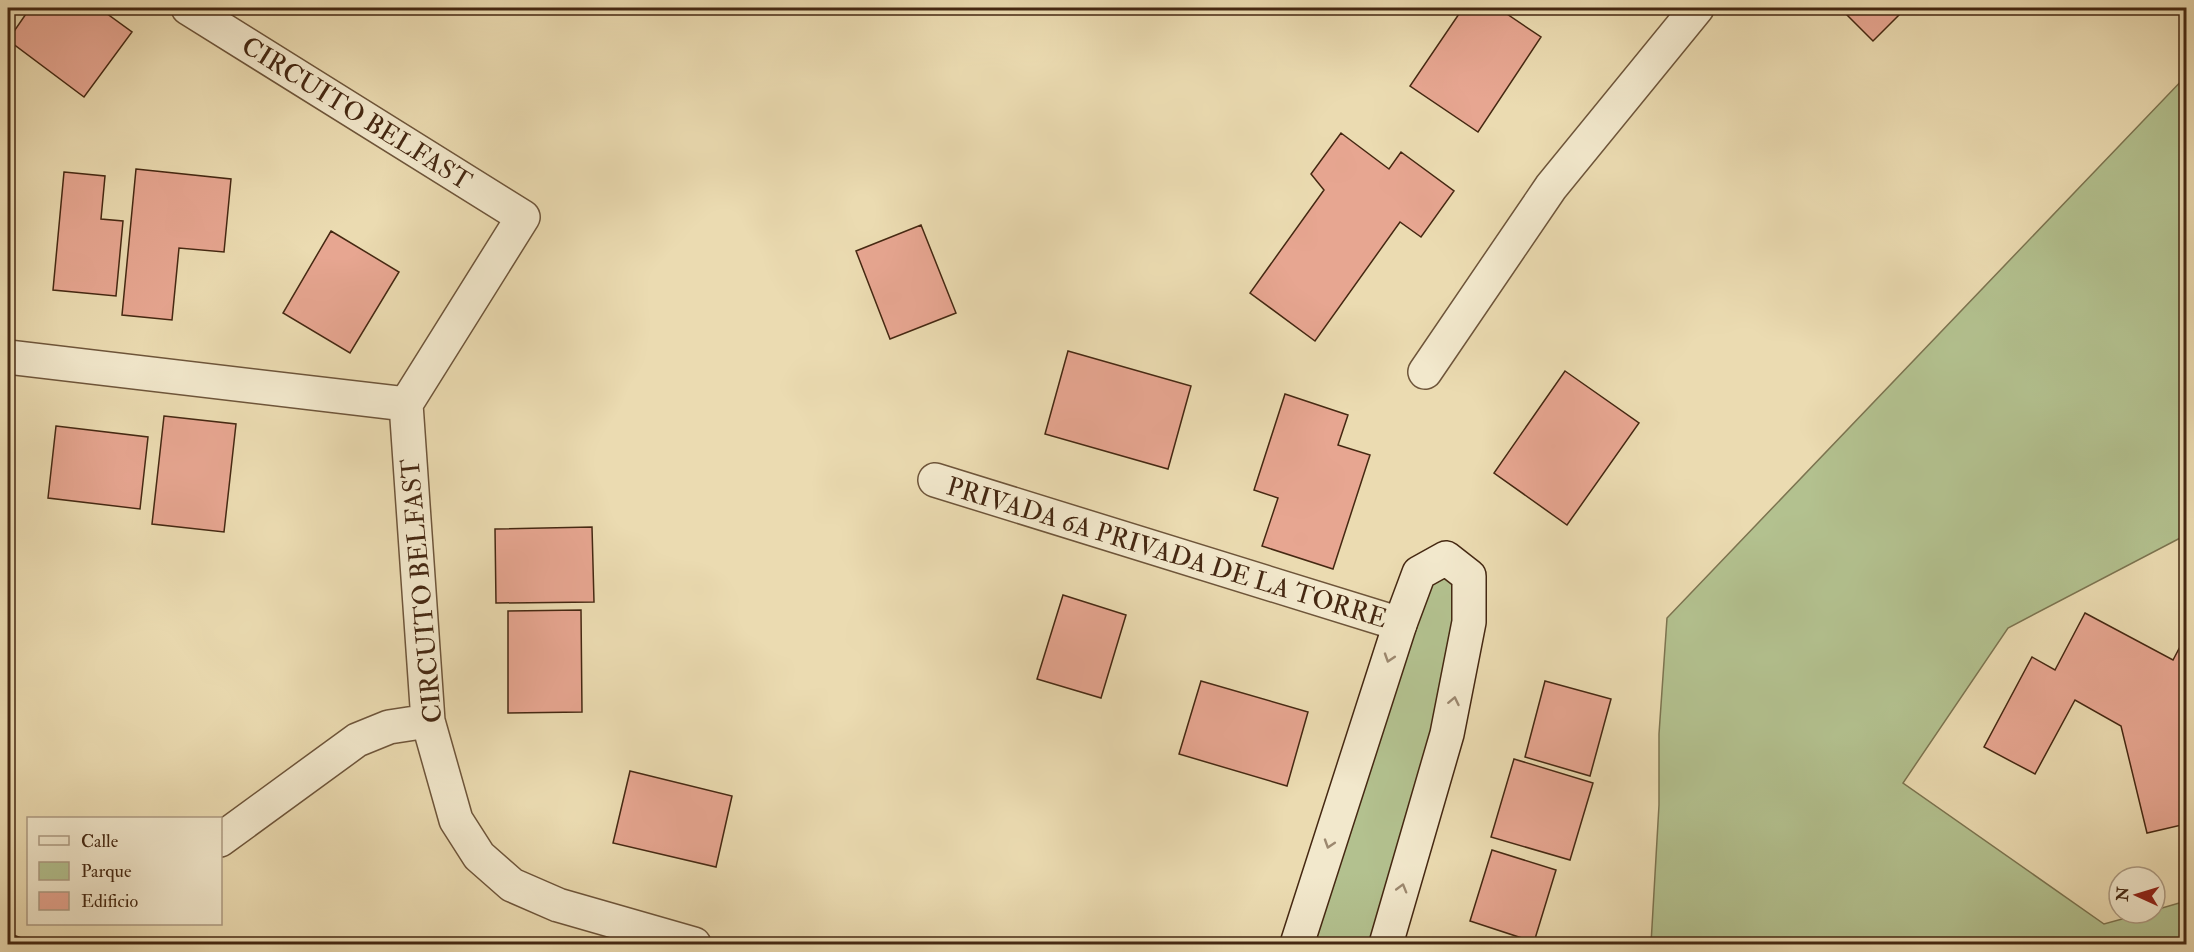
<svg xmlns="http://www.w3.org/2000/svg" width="2194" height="952" font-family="'IM FELL Double Pica',serif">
	<rect width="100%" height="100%" fill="#ebdbb1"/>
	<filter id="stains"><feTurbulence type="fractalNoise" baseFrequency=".00333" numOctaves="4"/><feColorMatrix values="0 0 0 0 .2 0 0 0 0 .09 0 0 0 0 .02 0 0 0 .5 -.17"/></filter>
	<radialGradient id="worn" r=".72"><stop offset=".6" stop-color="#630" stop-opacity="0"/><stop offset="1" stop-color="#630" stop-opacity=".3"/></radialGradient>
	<path fill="#b3c18f" stroke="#7c7450" stroke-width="1.5" d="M2186 76V535L2008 628 1903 783 2104 924 2144 913H2155V910L2186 901V944H1651L1659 805V734L1667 618Z
		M1419 573 1469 576 1386 944H1297Z"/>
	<path fill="#e7a691" stroke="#452812" stroke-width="1.5" d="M30 8H99L132 32 84 97 8 40Z
		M1463 8H1498L1541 37 1478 132 1410 86Z
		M1840 8H1906L1873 41Z
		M1341 133 1389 169 1401 152 1454 191 1421 237 1400 222 1315 341 1250 293 1324 190 1311 174Z
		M136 169 231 179 224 252 179 248 172 320 122 315Z
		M64 172 105 176 101 219 123 221 116 296 53 290Z
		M921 225 956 313 890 339 856 251Z
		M331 231 399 272 350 353 283 313Z
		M1068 351 1191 386 1168 469 1045 434Z
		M1565 371 1639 423 1567 525 1494 473Z
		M1285 394 1348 415 1338 445 1370 455 1333 569 1262 546 1278 498 1254 490Z
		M164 416 236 424 224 532 152 524Z
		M56 426 148 437 140 509 48 498Z
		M592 527 594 602 496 603 495 529Z
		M1063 595 1126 615 1101 698 1037 679Z
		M581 610 582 712 508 713V611Z
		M2085 613 2173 660 2182 643 2186 645V824L2147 833 2121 726 2075 700 2035 774 1984 747 2032 657 2055 670Z
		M1201 681 1308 712 1287 786 1179 754Z
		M1545 681 1611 699 1590 776 1525 757Z
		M1514 759 1593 783 1570 860 1491 837Z
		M630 771 732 796 716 867 613 843Z
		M1492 850 1556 870 1534 942 1470 921Z
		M8 933 37 944H8Z"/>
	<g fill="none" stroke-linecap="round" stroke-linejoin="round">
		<defs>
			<path id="street" d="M188 8 523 217 406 404 428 721 456 820 479 856 512 885 558 905 694 944
				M8 357 406 404
				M1425 372 1551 187 1697 8
				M935 480 1400 624
				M220 840 357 740 389 727 428 721"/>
			<path id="secondary" d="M1297 944 1400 624 1419 573 1446 558 1469 576V622L1447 734 1386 944"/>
		</defs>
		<use href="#street" stroke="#6e553a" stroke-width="36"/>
		<use href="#secondary" stroke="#452812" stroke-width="36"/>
		<use href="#street" stroke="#f2e8cc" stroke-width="33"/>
		<use href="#secondary" stroke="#f2e8cc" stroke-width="33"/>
	</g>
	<defs><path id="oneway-chevron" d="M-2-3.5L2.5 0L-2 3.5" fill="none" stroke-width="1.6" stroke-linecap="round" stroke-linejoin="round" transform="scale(1.5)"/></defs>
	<g stroke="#9c886f">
		<use href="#oneway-chevron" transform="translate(1389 658) rotate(108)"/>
		<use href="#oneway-chevron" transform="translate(1454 701) rotate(-78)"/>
		<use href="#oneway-chevron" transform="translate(1329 844) rotate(108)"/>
		<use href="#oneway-chevron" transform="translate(1402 888) rotate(-74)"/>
	</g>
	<g text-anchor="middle" stroke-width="4.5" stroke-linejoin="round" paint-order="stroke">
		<g font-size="26" fill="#452812" stroke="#f2e8cc">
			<text transform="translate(357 113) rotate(32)" y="9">CIRCUITO BELFAST</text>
			<text transform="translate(1167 552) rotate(17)" y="9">PRIVADA 6A PRIVADA DE LA TORRE</text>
			<text transform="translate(421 591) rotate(-95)" y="9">CIRCUITO BELFAST</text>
		</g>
	</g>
	<rect width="2194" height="952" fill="none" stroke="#ebdbb1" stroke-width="30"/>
	<rect x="9" y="9" width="2176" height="934" fill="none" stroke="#452812" stroke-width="3"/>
	<rect x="15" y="15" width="2164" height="922" fill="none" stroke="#452812" stroke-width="1.5"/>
	<rect x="27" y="817" width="195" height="108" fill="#f2e8cc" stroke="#ad9b82" stroke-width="1.5"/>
	<rect x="39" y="836" width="30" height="9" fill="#f2e8cc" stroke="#ad9b82" stroke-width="1.5"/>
	<text x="81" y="847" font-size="18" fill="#452812">Calle</text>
	<rect x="39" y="862" width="30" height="18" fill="#b3c18f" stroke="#ad9b82" stroke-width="1.5"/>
	<text x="81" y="877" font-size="18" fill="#452812">Parque</text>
	<rect x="39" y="892" width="30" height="18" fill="#e7a691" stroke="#ad9b82" stroke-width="1.5"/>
	<text x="81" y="907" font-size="18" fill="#452812">Edificio</text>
	<g transform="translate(2137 895) rotate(274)"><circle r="28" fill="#f2e8cc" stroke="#ad9b82" stroke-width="1.5"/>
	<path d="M0-4.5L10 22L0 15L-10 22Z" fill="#8f2418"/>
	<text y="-9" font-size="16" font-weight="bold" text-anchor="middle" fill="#452812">N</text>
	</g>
	<rect width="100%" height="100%" filter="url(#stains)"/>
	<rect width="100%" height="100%" fill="url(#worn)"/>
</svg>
